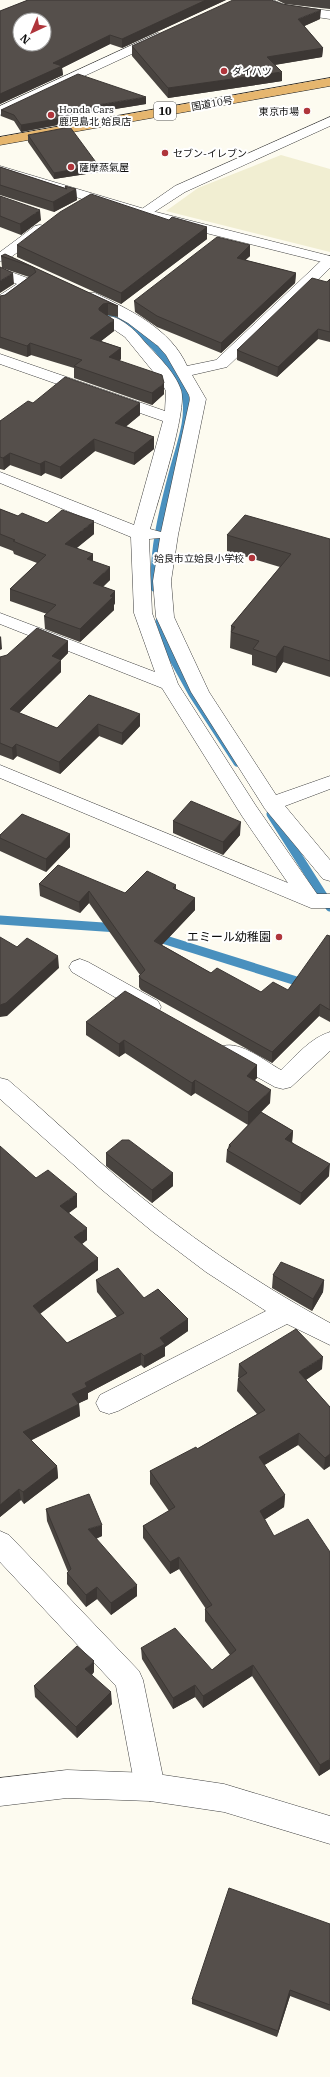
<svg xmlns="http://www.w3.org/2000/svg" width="330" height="2077" font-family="'IBM Plex Serif','Noto Sans JP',serif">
	<rect width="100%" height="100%" fill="#fdfbf0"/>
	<path fill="#f1eed2" d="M281 155 330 169V252L166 211 198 188Z"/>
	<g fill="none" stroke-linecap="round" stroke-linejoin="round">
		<path stroke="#4990be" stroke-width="5.5" d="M108 312 132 326 156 349"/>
		<path stroke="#4990be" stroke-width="7" d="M154 588C153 549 162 512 172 474 178 449 191 420 185 394 181 376 167 361 156 348
			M159 621 171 656 192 694 237 763"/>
		<path stroke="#4990be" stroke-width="9" d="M271 814 330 907
			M0 920 118 928
			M156 937 306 984"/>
		<defs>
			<path id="minor" d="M256 0H273L285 5 330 11V19L282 12 258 3Z
				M158 33 162 34 164 37 162 40 0 115V106Z
				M330 117V126L185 192 148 216H138L136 213 175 186Z
				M40 225 45 226 47 229 45 232 7 260 0 261V252L35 226Z
				M330 256V268L227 367 192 375 206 399 178 535 171 581 174 617 209 692 276 795 330 776V789L285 806 330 860V881L323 879 265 809 191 692 156 617 153 581 160 538 149 539 152 613 178 684 256 806 317 894H330V908H311L0 778V765L288 883 242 816 162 688 0 624V613L155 672 134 613 131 537 0 483V472L134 525 163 421 0 364V354L165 411 166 391 160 380 125 337 100 320 103 317C117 313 134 329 143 340 155 354 175 371 181 390 188 409 157 504 150 529L161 532 190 399 189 395 166 355 158 346 128 323 85 299 83 296 85 293H95C130 310 171 329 187 366L216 360 325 257Z
				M0 268 33 280 35 283 5 305 0 306V295L17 284 0 277Z
				M80 959 88 962 158 1001 161 1007 158 1013 150 1015 142 1013 72 972 69 967 72 962Z
				M330 1032V1051L291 1087 283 1089 275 1087 223 1058 220 1052 223 1046C241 1041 265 1061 281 1070 296 1056 310 1038 330 1032Z
				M0 1078 8 1080C45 1111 80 1145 117 1177 183 1233 254 1282 330 1323V1345L287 1324 118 1411 109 1414 100 1411 96 1403 100 1395 266 1311 206 1272 153 1232 101 1189 0 1099Z
				M0 1531 9 1535 139 1671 143 1680 165 1787 160 1797 150 1801 140 1797 135 1787 116 1686 0 1562Z"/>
			<path id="tertiary" d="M0 166 148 210 330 256V264L138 216 0 174Z
				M67 1770 150 1773 224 1784 330 1816V1844L224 1812 150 1801 67 1798 0 1806V1778Z"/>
			<path id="trunk" d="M330 78V86L0 145V137Z"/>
		</defs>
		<use href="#minor" stroke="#414141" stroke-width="1"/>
		<use href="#tertiary" stroke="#414141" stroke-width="1"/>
		<use href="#trunk" stroke="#1f1f1f" stroke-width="1"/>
		<use href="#minor" fill="#fff" fill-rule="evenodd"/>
		<use href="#tertiary" fill="#fff" fill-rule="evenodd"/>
		<use href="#trunk" fill="#e6b66e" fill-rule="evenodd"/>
	</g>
	<path fill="#494440" d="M28 0H226L122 48 110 44 62 68 63 75 0 104V11Z
		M277 0H330V9L285 4Z
		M320 19 304 26 323 48 322 57 275 65 282 81 168 98 132 56V46Z
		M146 104 63 117V124L21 132 14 121 1 116V110Z
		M28 135 98 165 99 172 54 179 28 142Z
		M0 167 65 188V186L76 189 77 200 54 212 0 195Z
		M0 196 41 220 21 235 0 227Z
		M169 220 207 227V239L121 304 17 257V245Z
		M250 245V256L245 260 296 273 295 283 221 353 157 327 135 312 134 301Z
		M5 254 118 306V317L107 315 114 331 101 341 121 348V359L119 361 164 394 152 405 74 378V368L31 355 27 357 0 348V296L5 295 29 277 2 268 1 256Z
		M330 279V342L318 339 277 377 237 360V350Z
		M33 403H140V415L126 426 154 437V449L134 465 95 451 61 479 45 473 41 476 10 465 4 470 0 469V421Z
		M0 509 18 516 47 523 94 534 76 548 93 554V561L110 580 103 587 115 591V603L114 605V610L80 642 45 629 44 616 47 614 10 601V589L37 563 14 554 13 551 0 546Z
		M227 535 330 539V677L283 662 276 673 252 665V655L230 648 231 626 280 567 227 551Z
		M68 641V653L61 660V672L19 713 57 728 140 714V726L122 745 99 736 60 774 17 756 13 760 0 755V657Z
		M173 821 240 835 223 855 173 833Z
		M0 835 70 847 46 872 0 851Z
		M39 884 125 893 176 885V889L195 898V910L162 945 211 973 261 992 288 990 330 936V1022L319 1016 272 1063 141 990 139 987V976L140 975 89 903 80 913 40 896Z
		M86 1022 257 1065V1078L255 1080 270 1103 261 1112 293 1131 292 1142 329 1176 300 1205 226 1162 227 1150 228 1148 229 1145 248 1125 195 1093 191 1096 125 1053 119 1057 86 1035Z
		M106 1153 173 1173V1186L152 1203 106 1166Z
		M36 1178 77 1207 68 1213 87 1240 82 1244 98 1270 40 1314 67 1343 117 1317 97 1292 96 1280 144 1298 188 1319V1331L165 1347V1356L144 1368 141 1365 88 1393V1399L79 1403 80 1416 31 1440 57 1466 58 1478 24 1504 21 1500 0 1517Z
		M273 1275 324 1280 323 1292 312 1311 272 1288Z
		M239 1364 322 1369 306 1380 330 1407V1466L324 1470 298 1445 264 1465 285 1495 284 1507 264 1520 330 1769 319 1776 252 1676 203 1708 195 1697 173 1709 142 1659 141 1648 212 1670 230 1655 205 1621V1609H206L179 1569 170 1574 143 1538V1526L169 1511 150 1484V1471L197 1449 257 1414 237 1391 238 1379 239 1378 238 1377Z
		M46 1509 102 1536 96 1539 137 1596 111 1615 97 1599 86 1607 67 1584V1573L68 1572 47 1521Z
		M94 1672 92 1675 112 1704 77 1738 35 1697 34 1686Z
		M330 1924V2011L290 1996 277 2037 192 2004V1999Z"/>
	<path fill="#3c3734" d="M206 0H226L122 48V39Z
		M321 10 320 19 298 29V19Z
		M110 35V44L62 68 63 75 0 104V94L53 63Z
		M323 48 322 57 267 66V57Z
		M282 72V81L168 98V88Z
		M146 97V104L61 118V111Z
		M63 118V124L21 132V125Z
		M98 165 99 172 54 179V173Z
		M76 189 77 200 54 212 53 202Z
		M40 210 41 220 21 235 20 224Z
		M207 227V239L121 304V293Z
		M250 245V256L237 268V258Z
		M13 273 14 284 0 293V281Z
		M296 273 295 283 221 353V343Z
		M108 303V315L103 316 99 319V308L103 304Z
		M114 320V331L91 349 90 338Z
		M318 329V339L277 377 278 367Z
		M30 343 31 355 27 357V346Z
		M121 348V359L109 369V357Z
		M164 383V394L152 405V393Z
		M140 403V415L116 435 115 423Z
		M154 437V449L134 465V453Z
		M94 439 95 451 61 479 60 467Z
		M10 453V465L4 470 3 458Z
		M45 461V473L41 476 40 464Z
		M94 521V534L66 557 65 544Z
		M93 554V567L87 559Z
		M110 567V580L93 595V583Z
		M115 591V603L114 605V610L80 642V629L110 596Z
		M1 636 2 649 0 650V637Z
		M68 641V653L61 660V672L11 721 10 709 52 656Z
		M284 646 283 662 276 673V657Z
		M140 714V726L122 745V733Z
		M98 724 99 736 60 774 59 762Z
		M16 744 17 756 13 760 12 748Z
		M241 822 240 835 223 855V842Z
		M70 834V847L46 872V859Z
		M89 891V903L80 913 79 902Z
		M195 898V910L154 953V941Z
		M58 956 59 968 7 1016 0 1017V1005Z
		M320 1004 319 1016 272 1063V1052Z
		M124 1040 125 1053 119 1057V1044Z
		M257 1065V1078L246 1088 247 1076Z
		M195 1080V1093L191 1096 192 1083Z
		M271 1090 270 1103 248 1125V1112Z
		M293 1131 292 1143 285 1139Z
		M330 1164 329 1176 300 1205 301 1193Z
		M173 1173V1186L152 1203V1190Z
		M77 1194V1207L61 1219 60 1206Z
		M87 1228V1240L74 1250V1237Z
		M98 1258V1270L34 1318 33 1306Z
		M324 1280 323 1292 312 1311 313 1299Z
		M188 1319V1331L165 1347V1356L144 1368V1356L160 1338Z
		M141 1353V1365L88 1393V1399L73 1406 72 1394 85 1383Z
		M323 1357 322 1369 298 1385 299 1372Z
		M79 1404 80 1416 24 1444 23 1432Z
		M299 1433 298 1445 258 1469 259 1457Z
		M330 1454V1466L324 1470 325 1458Z
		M57 1466 58 1478 24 1504 23 1492Z
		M19 1489 21 1500 0 1517V1505Z
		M285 1495 284 1507 259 1523 260 1511Z
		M102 1525V1536L88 1541V1529Z
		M179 1557V1569L170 1574V1562Z
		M137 1585V1596L111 1615V1603Z
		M97 1587V1599L86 1607V1595Z
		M94 1661V1672L86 1680 85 1669Z
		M253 1665 252 1676 203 1708V1696Z
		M195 1685V1697L173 1709V1698Z
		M111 1692 112 1704 77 1738 76 1727Z
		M330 1759V1769L319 1776 320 1765Z
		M290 1990V1996L277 2037 278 2031Z"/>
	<path fill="#554f4b" stroke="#3c3734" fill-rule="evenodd" d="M28 0H206L122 39 110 35 53 63 62 66 0 94V11ZM20 20H44V44H20Z
		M233 0H271L282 4 321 10 298 19 323 48 267 57 282 72 168 88 132 46Z
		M78 74 146 97 61 111 57 110 63 118 21 125 14 115 1 110Z
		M70 127 98 165 54 173 28 135Z
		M0 167 67 189 65 186 76 189 53 202 0 185Z
		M91 194 169 220 172 217 207 227 121 293 17 245 60 212Z
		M0 196 40 210 20 224 0 216Z
		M217 237 250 245 237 258 296 273 221 343 157 316 134 301Z
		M5 254 118 306 108 303 103 304 99 308V310L114 320 90 338 121 348 109 357 162 375 164 383 152 393 74 366 82 360 30 343 27 346 0 337V296L5 295 36 272 33 267 1 256Z
		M0 267 13 273 0 281Z
		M312 278 327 282 330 279V332L318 329 278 367 237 350Z
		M65 377 140 403 115 423 154 437 134 453 94 439 60 467 45 461 40 464 10 453 3 458 0 457V421L28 401 33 403Z
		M0 509 18 516 22 513 47 523 62 510 94 521 65 544 93 554 87 559 110 567 93 583 115 591 110 596 113 597 80 629 44 616 56 605 10 589 46 555 13 541 15 540 0 534Z
		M245 515 330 539V661L284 646 276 657 253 649 259 641 231 632 235 627 231 626 291 554 227 535Z
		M37 628 68 641 52 656 61 660 10 709 57 728 89 695 140 714 122 733 98 724 59 762 16 744 12 748 0 743V657L7 655Z
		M191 801 241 822 223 842 173 821Z
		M22 814 70 834 46 859 0 838V835Z
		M58 865 125 893 147 871 176 885 173 888 195 898 154 941 211 973 217 968 261 992 273 982 288 990 327 935 330 936V1010L320 1004 272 1052 141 979 139 976 145 970 89 891 79 902 39 884Z
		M0 937 17 947 27 938 58 956 6 1003 0 1005Z
		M125 991 257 1065 247 1076 271 1090 248 1112 195 1080 192 1083 124 1040 119 1044 86 1022Z
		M261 1112 293 1131 285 1139 330 1164 301 1193 227 1150 231 1146 229 1145Z
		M122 1140H129L173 1173 152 1190 106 1153Z
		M0 1146 36 1178 48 1170 77 1194 60 1206 87 1228 74 1237 98 1258 33 1306 67 1343 124 1313 96 1280 118 1268 144 1298 158 1289 188 1319 160 1338 165 1344 144 1356 141 1353 85 1383 87 1387 72 1394 79 1404 23 1432 57 1466 23 1492 19 1489 0 1505Z
		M281 1262 324 1280 313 1299 273 1275Z
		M296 1329 323 1357 299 1372 330 1407V1454L325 1458 299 1433 259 1457 285 1495 260 1511 274 1536 308 1519 330 1552V1759L320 1765 253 1665 203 1696 195 1685 173 1698 141 1648 175 1628 212 1670 236 1650 205 1609 212 1605 179 1557 170 1562 143 1526 175 1507 150 1471 196 1447 197 1449 265 1410 238 1379 247 1373 239 1364Z
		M89 1494 102 1525 88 1529 137 1585 111 1603 97 1587 86 1595 67 1573 71 1569 46 1509Z
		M77 1646 94 1661 85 1669 111 1692 76 1727 34 1686Z
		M229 1888 330 1924V2005L290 1990 278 2031 192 1999Z"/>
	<g fill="#af353b" stroke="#fff" stroke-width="1.5">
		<circle cx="224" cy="71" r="4"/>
		<circle cx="307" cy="111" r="4"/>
		<circle cx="51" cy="115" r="4"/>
		<circle cx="165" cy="153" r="4"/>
		<circle cx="71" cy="167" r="4"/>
		<circle cx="252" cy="558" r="4"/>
		<circle cx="279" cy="937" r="4"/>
	</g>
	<g text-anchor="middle" stroke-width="4" stroke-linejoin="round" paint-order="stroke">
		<g font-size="10" fill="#0e0e0e" stroke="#fff" text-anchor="start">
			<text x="232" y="75">ダイハツ</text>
			<text x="59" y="113">Honda Cars<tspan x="59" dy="12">鹿児島北 姶良店</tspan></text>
			<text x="299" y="115" text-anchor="end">東京市場</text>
			<text x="173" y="157">セブン-イレブン</text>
			<text x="79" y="171">薩摩蒸氣屋</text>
			<text x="244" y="562" text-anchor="end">姶良市立姶良小学校</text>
		</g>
		<g font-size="10" fill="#0e0e0e" stroke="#fff">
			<text transform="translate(212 103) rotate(-10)" y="4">国道10号</text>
		</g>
		<rect fill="#fff" stroke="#565656" stroke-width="1" x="154" y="102" width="22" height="18" rx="3"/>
		<g font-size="11" font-weight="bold" fill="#0e0e0e">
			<text x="165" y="115">10</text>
		</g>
		<g font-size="12" fill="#0e0e0e" stroke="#fff" text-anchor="end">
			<text x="271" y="941">エミール幼稚園</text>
		</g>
	</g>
	<g transform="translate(32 32) rotate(224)"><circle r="19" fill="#ffffff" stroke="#9f9f9f"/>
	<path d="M0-3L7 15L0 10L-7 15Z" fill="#af353b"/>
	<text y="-6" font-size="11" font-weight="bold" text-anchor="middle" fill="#0e0e0e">N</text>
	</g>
</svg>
